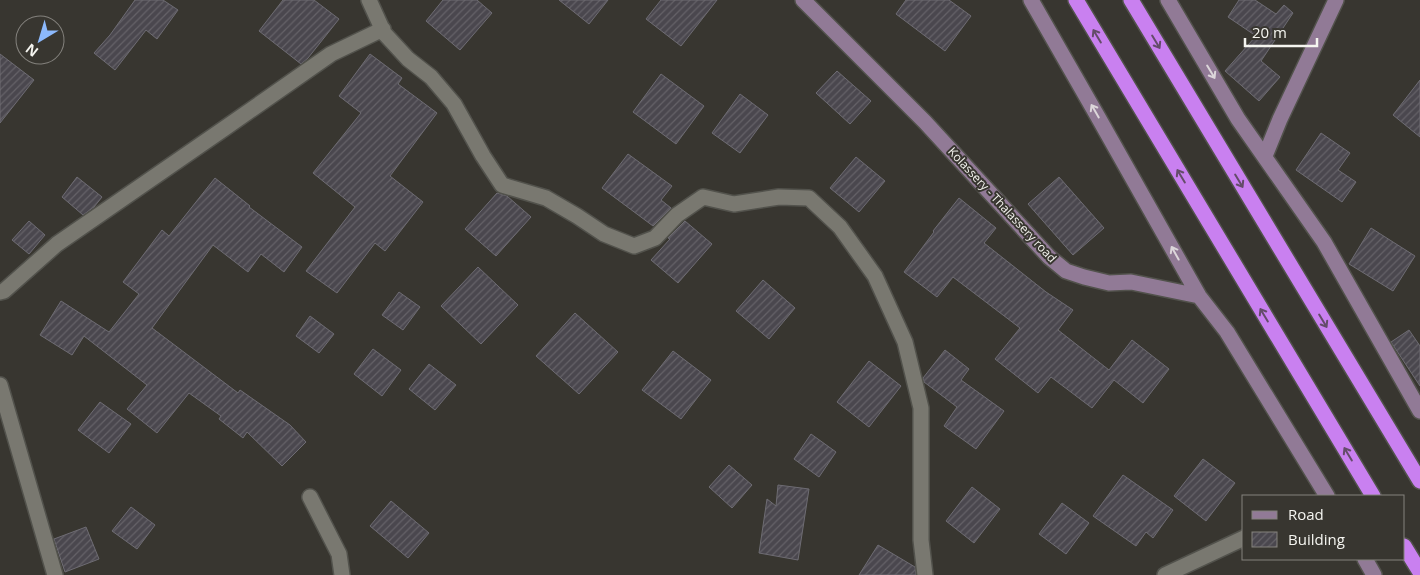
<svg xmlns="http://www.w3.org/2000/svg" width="1420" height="575" font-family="'Open Sans',sans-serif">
	<defs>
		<pattern id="building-hatch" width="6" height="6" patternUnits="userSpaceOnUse" patternTransform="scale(1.25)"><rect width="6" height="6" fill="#4a474e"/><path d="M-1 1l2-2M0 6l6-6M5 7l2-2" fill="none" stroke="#656268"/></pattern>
	</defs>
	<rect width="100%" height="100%" fill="#383630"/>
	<path fill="url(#building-hatch)" stroke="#6e6c73" d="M135 0H163L178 10 157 39 146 30 115 70 94 53 110 35Z
		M283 0H314L339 19 308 58 301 64 259 31Z
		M443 0H477L492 13 460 50 426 21Z
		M559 0H608L589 24Z
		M661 0H717L681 46 646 19Z
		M906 0H949L971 16 945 51 896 14Z
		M1239 0H1255L1276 14 1284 5 1293 13 1261 61 1280 77 1259 101 1225 71 1256 36 1228 17Z
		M0 54 34 80 0 123Z
		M370 54 402 78 398 84 437 113 390 176 423 202 385 251 375 243 337 293 306 271 355 207 313 173 361 113 339 96Z
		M837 71 871 101 850 124 816 93Z
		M661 74 704 106 676 144 633 112Z
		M1420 80V137L1393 115Z
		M740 94 768 115 740 153 712 133Z
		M1321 133 1350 153 1338 170 1356 182 1342 202 1296 170Z
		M628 154 672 186 661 200 671 208 653 226 602 188Z
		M856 157 885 181 859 212 830 188Z
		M77 177 102 197 94 207 83 215 62 197Z
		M1059 177 1104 228 1073 255 1028 204Z
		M215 178 250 206 249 207 302 247 284 272 261 254 248 272 213 245 152 328 238 393 240 390 290 425 306 442 282 466 247 432 243 438 219 419 221 416 189 393 157 433 127 409 147 385 84 336 72 355 40 335 61 301 109 332 139 294 123 282 162 230 169 236Z
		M497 193 507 196 531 217 496 256 465 229Z
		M959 198 996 228 984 243 1046 292 1073 310 1058 330 1109 370 1132 340 1169 369 1143 403 1114 380 1092 408 1051 377 1038 393 995 359 1020 328 953 277 937 297 904 272 934 232 933 231Z
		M29 221 45 235 29 254 12 240Z
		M685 221 712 244 678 283 651 260 670 239 668 238Z
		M1371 228 1415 256 1393 291 1349 264Z
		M478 267 518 305 481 344 441 306Z
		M763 280 795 308 769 339 736 311Z
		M399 292 420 307 403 330 382 315Z
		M575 313 618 352 579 394 536 356Z
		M310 316 334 334 319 353 296 336Z
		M1409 330 1420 346V386L1391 342Z
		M373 349 401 370 382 396 354 374Z
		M945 350 969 369 961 380 1004 411 976 449 944 426 957 407 924 382 923 378Z
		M673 351 711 380 681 419 642 390Z
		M869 361 901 386 869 427 837 402Z
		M429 364 456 385 435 410 409 389Z
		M100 402 131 424 109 453 78 430Z
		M811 434 836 452 819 477 794 459Z
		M1203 459 1235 483 1206 521 1174 496Z
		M729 465 752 485 732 508 709 487Z
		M1123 475 1173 510 1153 538 1146 532 1136 546 1093 516Z
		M778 485 809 489 798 560 759 553 767 499 776 506Z
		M972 487 1000 509 974 543 946 521Z
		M391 501 429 533 408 558 370 526Z
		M1062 503 1089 523 1066 554 1039 534Z
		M131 507 155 525 137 549 112 531Z
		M86 527 99 559 65 572 54 539Z
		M878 545 915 567 916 575H859Z"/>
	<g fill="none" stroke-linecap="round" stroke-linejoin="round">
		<defs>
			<path id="street" d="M369 0 384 33 408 59 431 77 454 104 483 156 502 185 546 198 577 216 604 234 634 246 655 238 677 215 703 197 734 204 779 197 809 198 840 227 875 276 905 342 921 408V540L925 575
				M0 292 4 291 57 244 225 128 331 54 383 29
				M0 385 55 575
				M310 497 339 554 342 575
				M1165 575 1244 538"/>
			<path id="secondary" d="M803 0 925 122 1049 257 1066 271 1084 277 1109 283 1131 282 1199 296
				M1031 0 1098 117 1199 296 1227 332 1327 496
				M1168 0 1238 119 1324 242 1420 411
				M1265 156 1280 119 1336 0
				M1365 559 1374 575"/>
			<path id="highway" d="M1076 0 1373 496
				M1131 0 1420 481
				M1404 546 1420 572"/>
		</defs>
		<use href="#street" stroke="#52524c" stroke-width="18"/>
		<use href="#secondary" stroke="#52524c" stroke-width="18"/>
		<use href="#highway" stroke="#52524c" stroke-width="18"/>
		<use href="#street" stroke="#797870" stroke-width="15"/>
		<use href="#secondary" stroke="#917a96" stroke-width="15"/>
		<use href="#highway" stroke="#c980f0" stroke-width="15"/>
	</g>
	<defs><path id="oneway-shaft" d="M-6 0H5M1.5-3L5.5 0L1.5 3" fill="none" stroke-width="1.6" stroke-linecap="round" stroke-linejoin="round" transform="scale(1.25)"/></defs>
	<g stroke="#644c6a">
		<use href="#oneway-shaft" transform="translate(1097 36) rotate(-121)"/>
		<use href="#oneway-shaft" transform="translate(1156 42) rotate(59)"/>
		<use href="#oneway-shaft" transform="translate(1181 176) rotate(-121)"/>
		<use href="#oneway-shaft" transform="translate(1239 181) rotate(59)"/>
		<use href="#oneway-shaft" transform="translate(1264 315) rotate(-121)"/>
		<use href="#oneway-shaft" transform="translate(1323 321) rotate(59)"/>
		<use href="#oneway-shaft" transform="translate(1348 454) rotate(-121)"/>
	</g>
	<g stroke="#dcd6da">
		<use href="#oneway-shaft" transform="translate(1211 72) rotate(59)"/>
		<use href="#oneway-shaft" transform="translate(1095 111) rotate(-120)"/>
		<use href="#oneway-shaft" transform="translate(1175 253) rotate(-119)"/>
	</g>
	<g text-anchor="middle" stroke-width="4" stroke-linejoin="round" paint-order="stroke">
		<g font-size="12" fill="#f5f5f0" stroke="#383630">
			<text transform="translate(1002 205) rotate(47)" y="4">Kolassery - Thalassery road</text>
		</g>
	</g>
	<rect x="1242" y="495" width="162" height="65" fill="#383630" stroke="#84827d"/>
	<rect x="1252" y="511" width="25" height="8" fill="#917a96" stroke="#84827d"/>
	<text x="1288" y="520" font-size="15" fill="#f5f5f0">Road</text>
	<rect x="1252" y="532" width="25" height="15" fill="url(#building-hatch)" stroke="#84827d"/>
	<text x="1288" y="545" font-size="15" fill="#f5f5f0">Building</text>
	<g transform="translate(40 40) rotate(218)"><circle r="24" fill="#383630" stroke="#84827d"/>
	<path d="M0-4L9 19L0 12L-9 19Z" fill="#8cb9fc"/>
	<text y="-8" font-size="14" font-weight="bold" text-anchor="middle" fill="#f5f5f0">N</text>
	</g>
	<path d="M1245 38v8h72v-8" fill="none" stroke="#f5f5f0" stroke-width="2.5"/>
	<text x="1252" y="38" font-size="15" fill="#f5f5f0" stroke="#383630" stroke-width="4" paint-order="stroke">20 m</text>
</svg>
